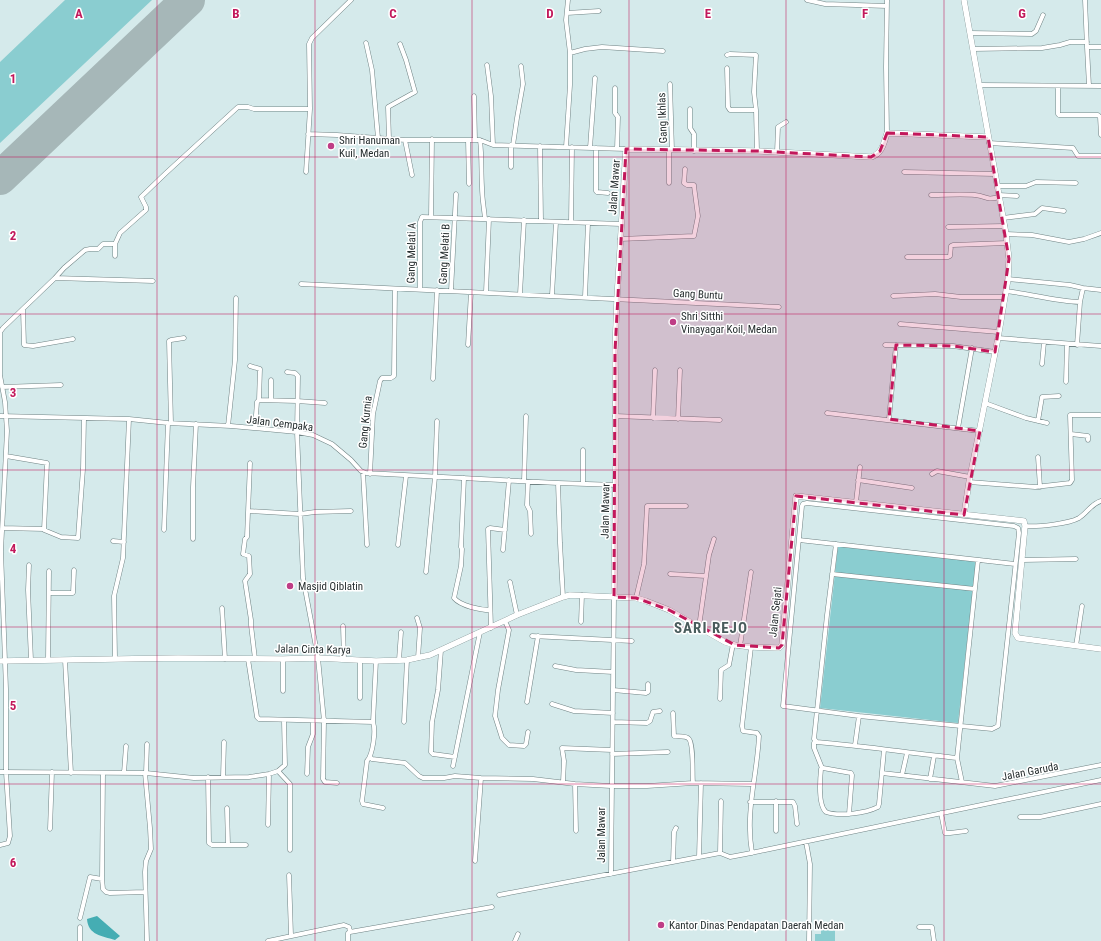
<svg xmlns="http://www.w3.org/2000/svg" width="1101" height="941" font-family="'Roboto Condensed',sans-serif">
	<rect width="100%" height="100%" fill="#d5eaeb"/>
	<path fill="#8acdd0" d="M65 0H152L0 143V62Z
		M838 546 976 561 958 723 820 708Z
		M821 930 835 931V941H815V934H821Z"/>
	<path fill="#45adb3" d="M97 916 120 936 115 940C102 936 88 935 87 919Z"/>
	<g fill="none" stroke-linecap="round" stroke-linejoin="round">
		<path stroke="#a6b7b8" stroke-width="34" d="M0 178 188 0"/>
		<defs>
			<path id="street" d="M807 0 825 4 887 6
				M887 0 886 67 887 133
				M1085 0 1087 47H1101
				M567 13 599 11
				M970 33 1032 34 1036 31 1043 15
				M366 43 372 70 378 138
				M1087 47 1089 86
				M973 49 1042 48 1060 45 1070 42H1087
				M570 53 585 49 602 47 663 51
				M727 55 730 54 756 55 754 92 756 110
				M487 65 491 96 493 145
				M727 68 728 107 730 110H756L757 151
				M670 84 672 150
				M979 85 1101 86
				M1058 86V114L1059 115H1098L1100 117 1101 135
				M615 88V113L618 117 617 149
				M474 96 475 140
				M690 109V128L694 134V151
				M308 134 337 135 405 140H480L493 145 626 149
				M389 139 388 107 415 92 406 60 400 44
				M405 140 412 175
				M468 140 469 184
				M480 140C482 156 481 171 482 187 482 198 484 208 485 219
				M989 143 1073 148 1078 156H1101
				M511 145V167
				M513 145 517 118 523 84 521 66
				M540 146 541 221
				M566 147 570 85V53L566 20 568 0
				M590 148 595 78
				M596 148V191L597 192 608 193
				M669 150V183
				M777 152 778 127 786 122
				M306 172 310 109 309 44 312 38 351 0
				M904 172 995 174
				M997 186H1026L1036 182 1076 183
				M931 195C946 195 961 194 975 195 987 196 985 201 999 197
				M999 195 1017 196
				M431 217 432 139
				M1003 218 1035 214 1042 208 1064 211
				M571 222 572 147
				M948 227 1005 226
				M1006 234 1032 235 1069 242 1084 239 1101 233
				M620 239 694 236 698 216 694 186V185H687L684 183 685 169
				M115 256V244
				M907 257H948L950 256 951 246 953 245 1007 243
				M55 278 64 268 85 250 90 249H98L103 244H115L120 233 146 210V207L141 197 166 173 238 107H248L254 109H310
				M1008 279 1070 285 1083 288 1101 290
				M301 284 779 307
				M420 289V222L422 217 621 224
				M451 291 456 194
				M1006 291C1031 294 1055 301 1080 302L1083 288
				M486 292 489 219
				M520 294 524 220
				M552 295 556 222
				M893 296 935 294 961 297H1005
				M585 297 588 223
				M23 310 24 345 33 346 73 339
				M900 324 999 332
				M998 338 1101 346
				M468 345 471 292
				M885 345 953 346 995 352
				M1077 345 1080 302
				M1042 364 1044 342
				M250 366 260 369 259 400 297 401 325 403
				M287 372 295 373 298 376 297 432 303 578 318 658 324 721 323 779 325 782 337 783
				M433 379 437 290
				M1066 382 1067 344
				M2 387 61 385
				M271 399V380
				M985 403 1026 418 1047 423
				M827 413 980 431
				M0 416 129 419 168 423 231 426 297 432 313 435 332 444 351 460 361 471 366 473 558 483 616 485
				M615 416 720 420
				M653 418 655 370
				M678 419 680 370
				M889 419 896 345
				M1038 421 1042 397 1059 396
				M171 423 169 341 171 340 184 338
				M228 426 235 360 236 298
				M255 428 257 402 259 400
				M958 428 972 348
				M1071 434 1088 436V440
				M583 450V484
				M6 456 47 463 44 530 61 537 78 538 83 469 84 418
				M1038 457 1040 487
				M250 463 247 537 245 539 243 554 249 556 250 574 245 581 251 620V625L255 659
				M363 472 367 545
				M370 474 373 414 380 381 382 378H391L394 376 395 289
				M932 474 937 471 970 477
				M464 478 461 547 462 549 461 566 454 598C461 606 480 610 490 610
				M858 480 912 488
				M524 481 526 416
				M528 482 527 505 530 511 531 534
				M969 482 1035 487 1070 483 1072 480 1070 415H1100
				M558 483 560 543 563 597
				M856 502 860 467
				M807 503 1014 526 1018 528 1019 533 998 726 992 729 961 726 859 716 783 706 802 506 803 504Z
				M249 511 300 514 315 512 351 511
				M1025 526C1038 527 1068 524 1079 518 1087 513 1091 504 1101 501
				M2 528 44 529
				M164 530 168 423
				M193 539V487L196 424
				M799 540 1015 564
				M113 541 124 542
				M836 544 827 615 814 739 817 742C864 746 910 753 957 758L978 560
				M398 545 406 476
				M503 550 509 480
				M1023 560 1076 559
				M29 565 28 590 31 660
				M426 572 435 477 437 421
				M670 574 706 576
				M832 574 975 589
				M510 582 517 615
				M49 593H73L74 570
				M636 598 644 564 647 506H686
				M222 608 225 659
				M417 618 420 628 418 658
				M505 621 509 630 498 690 495 716 502 738 509 745 524 746 526 744 528 732
				M581 622 582 595
				M343 626 344 659
				M699 627 709 555 714 539
				M491 628 488 529 490 528 505 530
				M532 636 632 641
				M740 646 751 572
				M1076 646 1082 606
				M751 647 742 726 743 731 757 733 759 736C757 777 745 811 752 853
				M441 650 438 690 432 722 431 752 433 754 455 757
				M115 658 114 596 123 558 129 419
				M48 659 49 571
				M248 659 257 717 259 719 373 722
				M65 660 71 773
				M399 660 401 632
				M376 661 373 722C376 731 373 754 367 761L362 801 363 804 383 808
				M555 666 576 670 613 672
				M613 690 646 693 648 692V684
				M283 691V659
				M360 698V660
				M720 699 721 670 729 665 733 644
				M527 702 538 636
				M552 704 574 711 613 713
				M673 713 674 736C677 737 686 735 689 739 694 745 692 775 693 783
				M404 722 407 660
				M613 722 647 723 650 721 653 712 660 711
				M815 741 814 743V748L822 768
				M855 745 859 716
				M612 754 668 752
				M370 757 372 759 405 763 419 776 423 778H444L455 776 481 778 533 779 575 784 611 786H647L693 783 752 784
				M957 758 962 782
				M453 766 480 632
				M278 771 285 765 284 721
				M0 772 146 773 194 778 249 777 269 774 278 771 290 784V850
				M103 773 102 879 103 889 106 892 110 893 145 892
				M124 773 126 746
				M145 773 150 828 151 849 146 861 145 872 147 941
				M146 773 147 744
				M882 773 995 786 1101 765
				M307 774 308 747 313 734V721
				M902 775 907 753
				M208 777 209 843 212 845H246
				M223 777 224 742
				M930 779 934 756
				M563 782 564 761 562 748 612 750
				M575 784 576 831
				M776 801V831
				M750 802H793L795 806 797 824
				M227 808 228 845
				M941 813 945 833H950L966 831
				M849 814 852 775 851 773 823 768 821 769C820 779 818 805 826 812 839 817 866 813 878 807L879 804 884 750
				M1020 817H1040L1101 804
				M268 825 269 774
				M50 829 52 772
				M806 842 810 864 809 941
				M0 845 8 843 10 836 6 772V689L1 551 7 431 5 402 0 375V332L3 328 55 278 153 281
				M720 853 721 801
				M699 857 701 783
				M475 861 481 778
				M673 862 674 832 676 828
				M611 874 614 597
				M289 875 291 935
				M499 895 720 853 730 857 746 854 1101 780
				M80 918 90 877 102 879
				M80 927V941
				M919 927H932L934 941
				M268 941 344 925 349 927 350 932 492 907
				M348 941V933L350 932
				M515 941 518 934"/>
			<path id="secondary" d="M964 0 1006 234 1009 259 1008 279 998 338 969 482 964 515
				M614 597 616 455 615 351 617 299 626 149 757 151 871 157C882 154 884 143 887 133L988 137
				M0 661 178 658 283 659 318 658 376 661 407 660 430 655 517 615 563 597 570 595 636 598 646 601 669 610 725 642 735 645 751 647 779 648 782 645 796 496 1024 521 1025 526 1015 633 1018 638 1101 649"/>
		</defs>
		<use href="#street" stroke="#708384" stroke-width="5"/>
		<use href="#secondary" stroke="#708384" stroke-width="6"/>
		<use href="#street" stroke="#fff" stroke-width="4"/>
		<use href="#secondary" stroke="#fff" stroke-width="5.5"/>
	</g>
	<path fill="#c2185b" fill-opacity="0.2" stroke="#c2185b" stroke-width="3" stroke-dasharray="8 5" stroke-linejoin="round" d="M887 133 988 137 1009 259 995 352 953 346 896 345 889 419 980 431 964 515 796 496 782 645 779 648 735 645 669 610 636 598 614 597 615 351 626 149 757 151 871 157 880 151Z"/>
	<path fill="none" stroke="#c2185b" stroke-width="1" stroke-opacity="0.55" d="M157 0V941M315 0V941M472 0V941M629 0V941M786 0V941M944 0V941M0 157H1101M0 314H1101M0 470H1101M0 627H1101M0 784H1101"/>
	<g fill="#bf3d86" stroke="#fff" stroke-width="1.5">
		<circle cx="331" cy="146" r="4"/>
		<circle cx="673" cy="322" r="4"/>
		<circle cx="290" cy="586" r="4"/>
		<circle cx="661" cy="925" r="4"/>
	</g>
	<g text-anchor="middle" stroke-width="3" stroke-linejoin="round" paint-order="stroke">
		<g font-size="11" fill="#262e2f" stroke="#fff">
			<text transform="translate(662 118) rotate(-92)" y="4">Gang Ikhlas</text>
			<text transform="translate(614 187) rotate(-86)" y="4">Jalan Mawar</text>
			<text transform="translate(411 253) rotate(-89)" y="4">Gang Melati A</text>
			<text transform="translate(444 254) rotate(-87)" y="4">Gang Melati B</text>
			<text transform="translate(698 294) rotate(3)" y="4">Gang Buntu</text>
			<text transform="translate(365 422) rotate(-84)" y="4">Gang Kurnia</text>
			<text transform="translate(280 423) rotate(7)" y="4">Jalan Cempaka</text>
			<text transform="translate(605 511) rotate(-89)" y="4">Jalan Mawar</text>
			<text transform="translate(775 612) rotate(-84)" y="4">Jalan Sejati</text>
			<text transform="translate(313 649) rotate(1)" y="4">Jalan Cinta Karya</text>
			<text transform="translate(1030 771) rotate(-11)" y="4">Jalan Garuda</text>
			<text transform="translate(601 835) rotate(-90)" y="4">Jalan Mawar</text>
		</g>
		<g font-size="11" fill="#262e2f" stroke="#fff" text-anchor="start">
			<text x="339" y="144">Shri Hanuman<tspan x="339" dy="13">Kuil, Medan</tspan></text>
			<text x="681" y="320">Shri Sitthi<tspan x="681" dy="13">Vinayagar Koil, Medan</tspan></text>
			<text x="298" y="590">Masjid Qiblatin</text>
			<text x="669" y="929">Kantor Dinas Pendapatan Daerah Medan</text>
		</g>
		<g font-size="15" font-weight="bold" letter-spacing="1" fill="#495c5c" stroke="#fff">
			<text x="711" y="633">SARI REJO</text>
		</g>
	</g>
	<g font-size="13" text-anchor="middle" font-weight="bold" fill="#c2185b" stroke="#fff" stroke-width="3" stroke-linejoin="round" paint-order="stroke">
		<text x="79" y="18">A</text>
		<text x="236" y="18">B</text>
		<text x="393" y="18">C</text>
		<text x="550" y="18">D</text>
		<text x="708" y="18">E</text>
		<text x="865" y="18">F</text>
		<text x="1022" y="18">G</text>
		<text x="13" y="83">1</text>
		<text x="13" y="240">2</text>
		<text x="13" y="397">3</text>
		<text x="13" y="553">4</text>
		<text x="13" y="710">5</text>
		<text x="13" y="867">6</text>
	</g>
</svg>
